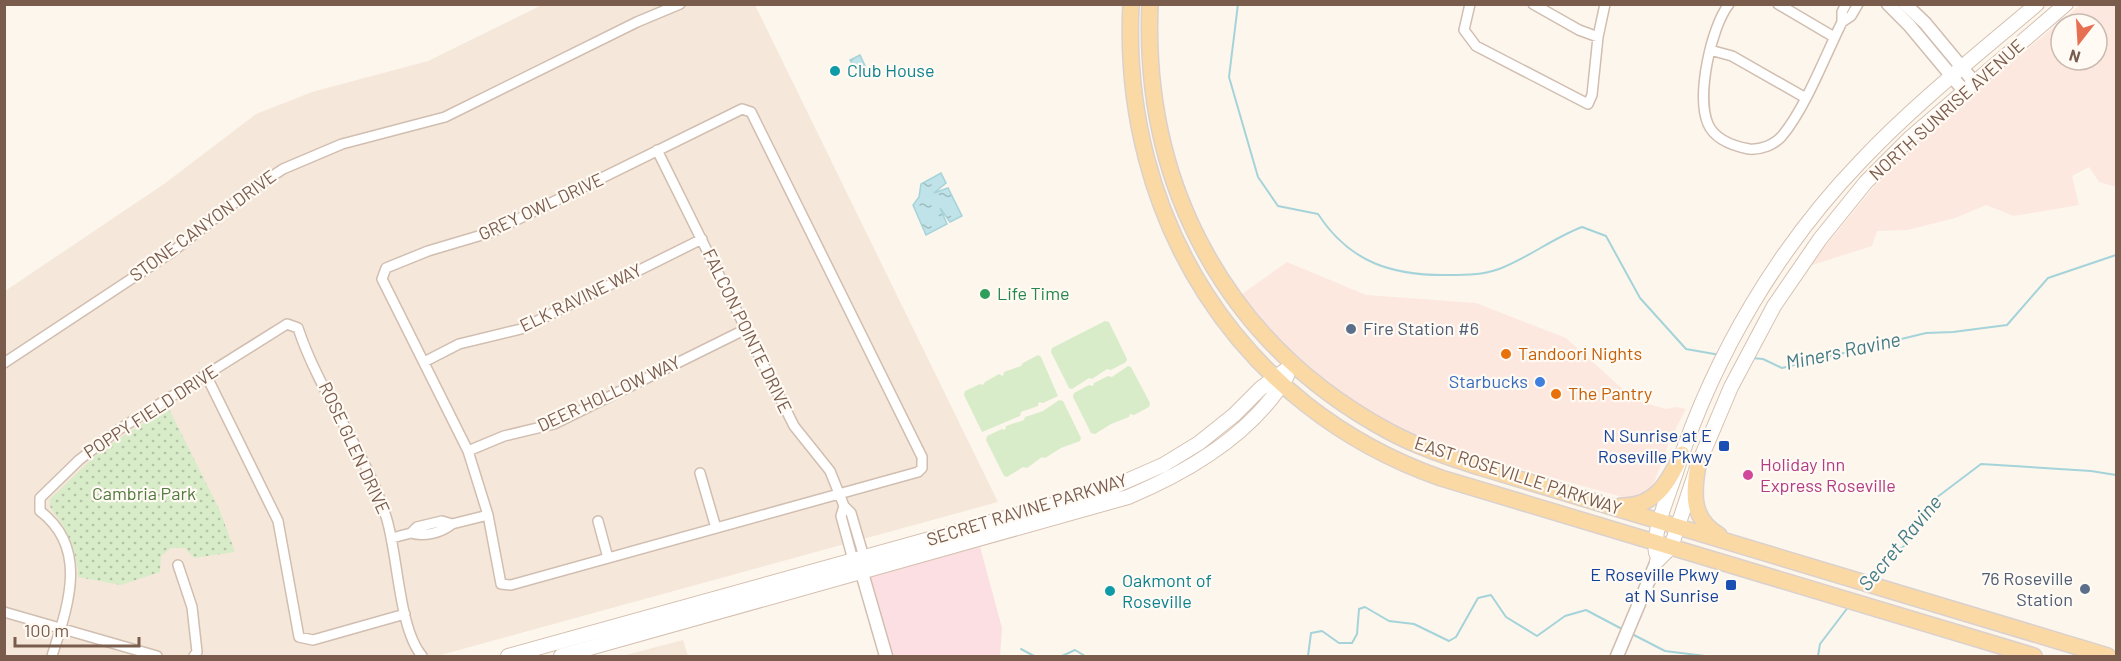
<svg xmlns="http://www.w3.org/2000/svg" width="2121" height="661" font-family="Barlow,sans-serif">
	<defs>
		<pattern id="park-dots" width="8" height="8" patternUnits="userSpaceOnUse" patternTransform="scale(1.5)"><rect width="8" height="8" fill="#d8ecc9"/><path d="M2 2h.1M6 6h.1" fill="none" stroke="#b4c2a5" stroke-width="1.8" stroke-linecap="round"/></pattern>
		<pattern id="water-ripples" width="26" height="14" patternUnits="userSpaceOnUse" patternTransform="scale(1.5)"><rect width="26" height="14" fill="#bfe3e8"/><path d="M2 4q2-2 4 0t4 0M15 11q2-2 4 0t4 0" fill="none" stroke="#a0bbbe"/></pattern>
	</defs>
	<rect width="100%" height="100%" fill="#fdf6ec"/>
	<path fill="#f5e8da" d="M542 5H755L998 502 437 656H5V291L164 184 256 114 312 92 428 61Z
		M683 640 688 656H621H622Z"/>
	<path fill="#fde8e0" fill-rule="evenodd" d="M2080 5H2116V187L2099 182 2089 167 2072 176 2079 205 2014 216 1986 205 1955 218 1907 230 1877 231 1872 246 1809 266 1877 183 1932 129ZM2061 24H2097V60H2061Z
		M1287 262 1366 295 1476 303 1566 338 1635 400 1666 409 1677 407 1686 409 1670 440 1650 494 1633 500 1464 453 1402 429 1364 408 1334 388 1280 340 1242 294Z"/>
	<path fill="#fbdfe3" d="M980 547 1002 628 1000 656H891L868 577Z"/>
	<path fill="#d8ecc9" d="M1105 321 1109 322 1127 359 1126 362 1111 370 1107 369 1092 379 1089 378 1072 389 1069 388 1051 352 1052 348Z
		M1038 355 1041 357 1058 396 1043 403 1039 402 1038 406 1021 412 1020 416 982 432 964 395 965 391 980 384 983 385 985 382 999 374 1003 376 1004 372 1021 366 1023 363Z
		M1128 366 1131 367 1150 403 1149 407 1134 415 1130 414 1129 417 1111 424 1095 434 1091 433 1073 397 1074 393 1089 385 1093 386 1094 383 1108 376 1112 377Z
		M1059 400 1063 401 1081 438 1080 441 1061 448 1045 458 1042 457 1027 468 1023 467 1007 477 1004 476 986 440 987 436 1002 429 1005 430 1006 426 1024 420 1025 417 1043 411Z"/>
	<path fill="url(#park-dots)" d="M168 407 220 511 235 552 194 558 185 548H171L161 556 160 572 121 585 78 577C77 556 71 538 60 521 55 513 48 509 50 499L99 452Z"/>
	<path fill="url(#water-ripples)" stroke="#a5d3da" stroke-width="1.5" d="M860 55 867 70 859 74 850 60Z
		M941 173 946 183 934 193 948 188 962 216 950 222 940 208 947 224 926 235 913 205 919 197 921 184Z"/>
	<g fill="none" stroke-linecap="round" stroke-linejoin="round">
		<path stroke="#a5d3da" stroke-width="2" d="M1238 4 1229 77 1258 177 1278 206 1318 214C1350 263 1393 276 1449 275 1466 275 1483 275 1499 269 1528 258 1553 238 1582 227L1606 236 1640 298 1686 349 1720 355
			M1752 358 1763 359 1782 368 1926 333 1953 332 2007 325 2048 278 2116 255
			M1870 577 1880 563 1904 546 1936 498 1981 464 2091 471 2116 475
			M1632 634 1665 651 1705 656
			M1021 649 1034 656
			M1062 656 1075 650 1085 656
			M1308 656 1311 633 1322 631 1339 643H1352L1357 634 1359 609 1365 607 1389 621 1414 624 1449 641 1456 637 1478 598 1491 595 1506 617 1537 636 1565 616 1586 610 1622 629
			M1818 656 1820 644 1849 606"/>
		<defs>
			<path id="minor" d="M1470 4 1464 30 1476 46 1588 104 1592 95 1598 37 1605 4
				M1533 4 1579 30 1598 37
				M1729 4C1711 27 1696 96 1708 124 1715 140 1733 146 1749 149 1761 150 1774 145 1782 136 1806 107 1825 56 1842 22V12L1846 4
				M1778 4 1834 37
				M1842 22 1851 16 1858 4
				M1710 50 1732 56 1804 97
				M742 109 751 112 753 116 922 457V468L918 472 511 585 501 584 488 515 468 451 382 279 386 268 428 251 492 232Z
				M657 150 794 426 830 471 844 506 851 513 864 557
				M424 362 459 344 521 329 702 239
				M4 363 172 252 248 192 283 169 342 144 445 117 637 22 680 4
				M206 375 278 521 299 637 313 640 405 614
				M468 451 504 436 554 424 746 329
				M700 473 716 528
				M844 506 841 516 853 560
				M598 521 608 558
				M411 533C424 537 441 533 452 524
				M392 538 411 533 417 527 442 521 452 524 488 515
				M178 565 192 607 197 652 194 656
				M4 612 157 656
				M52 656C67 608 90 549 40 511V498L79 460 118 430 287 324 298 328C320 395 367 452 387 520 398 557 399 629 422 656"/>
			<path id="tertiary" d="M1888 4 1909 25 1964 91
				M1905 4 1925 23 1974 82
				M862 573 886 656
				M1617 656 1657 561"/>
			<path id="secondary" d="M1656 553C1652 529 1671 490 1678 466 1715 354 1779 246 1861 161 1915 104 1977 55 2037 4
				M1657 561 1671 547 1698 465 1731 387 1774 306 1820 239 1866 182 1911 137 2066 4
				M508 656 1106 490 1163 465 1199 443 1234 415 1261 388 1294 364
				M561 656 1128 497C1188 472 1253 433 1287 376"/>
			<path id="primary" d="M1131 4C1120 216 1238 407 1441 478L2034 656
				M1150 4C1142 187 1228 345 1390 432 1418 447 1449 457 1479 467L2108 656
				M1698 465C1693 493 1691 519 1719 535
				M1621 506C1656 507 1668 482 1682 454"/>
		</defs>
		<use href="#minor" stroke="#d1beb0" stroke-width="12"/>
		<use href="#tertiary" stroke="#d1beb0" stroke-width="15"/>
		<use href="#secondary" stroke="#d6c0b0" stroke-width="16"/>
		<use href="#primary" stroke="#dad1cd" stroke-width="18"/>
		<use href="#minor" stroke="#fff" stroke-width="9"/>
		<use href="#tertiary" stroke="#fff" stroke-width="12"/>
		<use href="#secondary" stroke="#fff" stroke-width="14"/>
		<use href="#primary" stroke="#fbd9a5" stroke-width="15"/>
	</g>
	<g fill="#0f9aa8" stroke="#fffaf3" stroke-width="2">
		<circle cx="835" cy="71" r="6"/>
		<circle cx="1110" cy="591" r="6"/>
	</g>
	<circle fill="#2e9e5b" stroke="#fffaf3" stroke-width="2" cx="985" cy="294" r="6"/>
	<g fill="#5c6f8a" stroke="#fffaf3" stroke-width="2">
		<circle cx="1351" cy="329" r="6"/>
		<circle cx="2085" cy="589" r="6"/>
	</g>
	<g fill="#e8710a" stroke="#fffaf3" stroke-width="2">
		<circle cx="1506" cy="354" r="6"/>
		<circle cx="1556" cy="394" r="6"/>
	</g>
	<circle fill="#3f7fe0" stroke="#fffaf3" stroke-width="2" cx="1540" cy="382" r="6"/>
	<g fill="#1a4fb4" stroke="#fffaf3" stroke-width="2">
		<rect x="1718" y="440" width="12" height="12" rx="3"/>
		<rect x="1725" y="579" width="12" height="12" rx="3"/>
	</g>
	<circle fill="#d1479c" stroke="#fffaf3" stroke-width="2" cx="1748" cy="475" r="6"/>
	<g text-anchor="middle" stroke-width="4.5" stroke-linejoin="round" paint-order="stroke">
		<g font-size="18" fill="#0d838f" stroke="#fffaf3" text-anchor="start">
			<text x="847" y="77">Club House</text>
			<text x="1122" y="587">Oakmont of<tspan x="1122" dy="21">Roseville</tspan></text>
		</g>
		<g font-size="18" fill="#7a5c4d" stroke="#fffaf3">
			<text transform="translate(1947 110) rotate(-42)" y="6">NORTH SUNRISE AVENUE</text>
			<text transform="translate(541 207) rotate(-25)" y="6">GREY OWL DRIVE</text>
			<text transform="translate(203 226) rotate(-36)" y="6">STONE CANYON DRIVE</text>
			<text transform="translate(581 298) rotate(-26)" y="6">ELK RAVINE WAY</text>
			<text transform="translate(747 331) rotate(64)" y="6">FALCON POINTE DRIVE</text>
			<text transform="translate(609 394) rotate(-25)" y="6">DEER HOLLOW WAY</text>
			<text transform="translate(151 412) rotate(-33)" y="6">POPPY FIELD DRIVE</text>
			<text transform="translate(354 448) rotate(65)" y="6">ROSE GLEN DRIVE</text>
			<text transform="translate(1518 476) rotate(18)" y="6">EAST ROSEVILLE PARKWAY</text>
			<text transform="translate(1027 510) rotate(-17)" y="6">SECRET RAVINE PARKWAY</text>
		</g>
		<g font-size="18" fill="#27864d" stroke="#fffaf3" text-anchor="start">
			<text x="997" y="300">Life Time</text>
		</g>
		<g font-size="18" fill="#4e5e75" stroke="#fffaf3" text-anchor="start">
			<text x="1363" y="335">Fire Station #6</text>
			<text x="2073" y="585" text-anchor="end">76 Roseville<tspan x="2073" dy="21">Station</tspan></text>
		</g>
		<g font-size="18" fill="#c56008" stroke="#fffaf3" text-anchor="start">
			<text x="1518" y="360">Tandoori Nights</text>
			<text x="1568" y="400">The Pantry</text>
		</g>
		<g font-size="18" fill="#366cbe" stroke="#fffaf3" text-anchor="end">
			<text x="1528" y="388">Starbucks</text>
		</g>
		<g font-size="18" fill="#164399" stroke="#fffaf3" text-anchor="end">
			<text x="1712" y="442">N Sunrise at E<tspan x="1712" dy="21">Roseville Pkwy</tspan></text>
			<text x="1719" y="581">E Roseville Pkwy<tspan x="1719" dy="21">at N Sunrise</tspan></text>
		</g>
		<g font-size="18" fill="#b23c85" stroke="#fffaf3" text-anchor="start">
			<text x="1760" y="471">Holiday Inn<tspan x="1760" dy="21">Express Roseville</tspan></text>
		</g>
		<g font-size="18" fill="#537a41" stroke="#fffaf3">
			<text x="144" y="500">Cambria Park</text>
		</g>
		<g font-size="20" font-style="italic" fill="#437c86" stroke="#fffaf3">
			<text transform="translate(1843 351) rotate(-12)" y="7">Miners Ravine</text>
			<text transform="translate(1900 543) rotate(-50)" y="7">Secret Ravine</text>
		</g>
	</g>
	<rect width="2121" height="661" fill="none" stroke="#7a5c4d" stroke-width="12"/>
	<g transform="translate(2079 42) rotate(197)"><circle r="28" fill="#fffaf3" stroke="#cabbb1" stroke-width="1.5"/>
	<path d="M0-4.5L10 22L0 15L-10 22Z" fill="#e76f51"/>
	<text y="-9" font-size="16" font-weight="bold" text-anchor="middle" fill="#7a5c4d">N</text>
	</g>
	<path d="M15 637v9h124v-9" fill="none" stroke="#7a5c4d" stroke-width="3"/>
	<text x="24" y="637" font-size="18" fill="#7a5c4d" stroke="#fffaf3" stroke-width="4.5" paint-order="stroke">100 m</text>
</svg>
